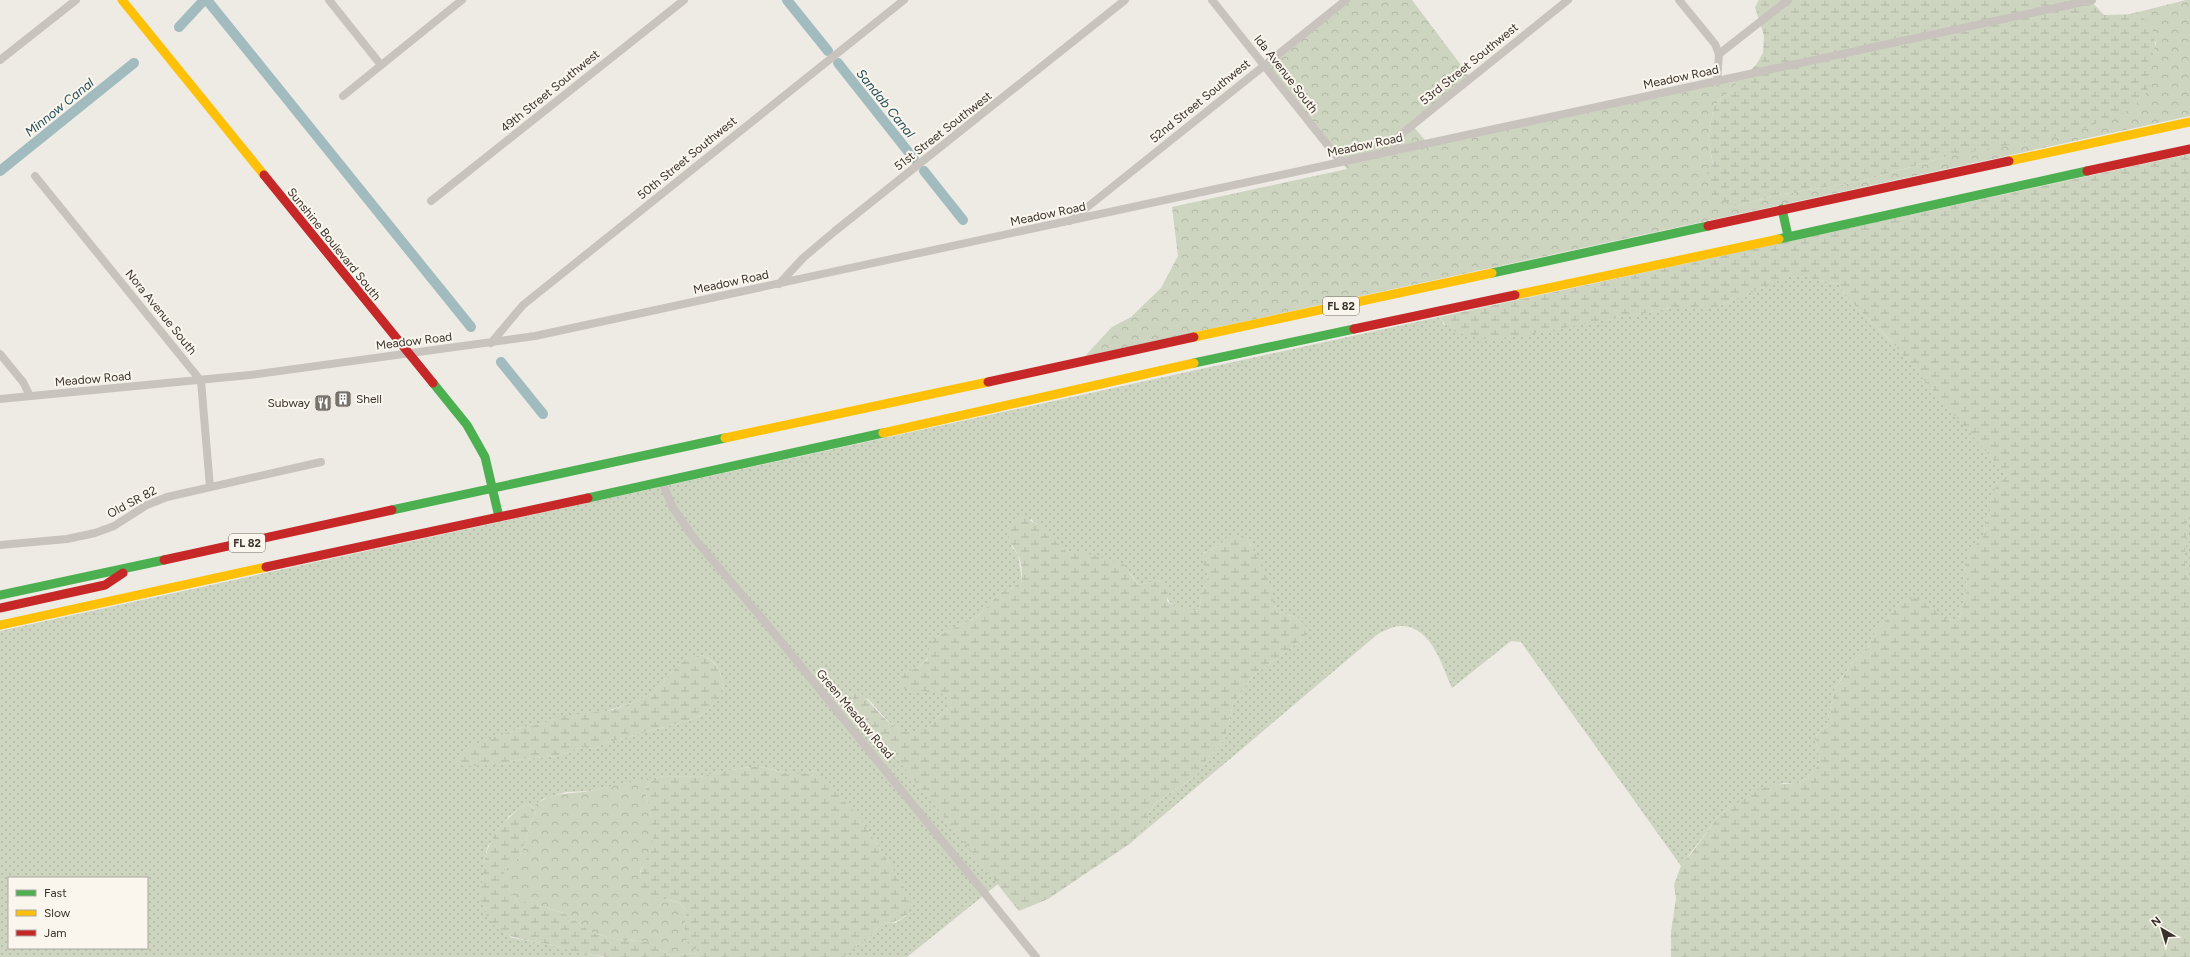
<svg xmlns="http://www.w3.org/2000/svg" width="2190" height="957" font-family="Figtree,sans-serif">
	<defs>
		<pattern id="grass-dots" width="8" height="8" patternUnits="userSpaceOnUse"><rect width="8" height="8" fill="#cdd4c0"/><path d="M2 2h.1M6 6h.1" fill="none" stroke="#b1b6a5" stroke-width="1.8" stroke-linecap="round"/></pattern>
		<pattern id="forest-crowns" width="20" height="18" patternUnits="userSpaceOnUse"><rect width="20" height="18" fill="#cdd4c0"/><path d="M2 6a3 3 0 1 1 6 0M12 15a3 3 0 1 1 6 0" fill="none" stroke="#b1b6a5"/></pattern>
		<pattern id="wetland-marsh" width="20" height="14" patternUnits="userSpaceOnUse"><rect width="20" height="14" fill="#cdd4c0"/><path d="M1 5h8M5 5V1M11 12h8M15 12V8" fill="none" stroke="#b1b6a5"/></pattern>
	</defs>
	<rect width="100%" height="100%" fill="#eeebe5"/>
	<path fill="url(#grass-dots)" fill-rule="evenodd" d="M1799 272 1821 281 1839 284 1844 295 1889 339 2009 477 1990 501V512L1985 524 1984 535 1965 565 1967 588 1958 622 1956 623 1953 620 1941 618 1924 600 1901 601 1871 638 1868 649 1854 660 1841 679 1835 689 1825 730 1821 729 1815 738 1820 761 1814 771 1805 780 1794 783H1783L1729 808 1719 815 1681 866 1521 642 1511 641 1452 688C1442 666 1432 627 1402 626 1395 625 1385 631 1379 633L1134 840 1148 826 1149 813 1155 803 1196 776 1208 757 1225 739 1233 704 1253 676 1304 638 1298 618 1276 611 1271 600V589L1250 544 1230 535 1221 544 1202 554 1208 577 1203 588 1199 610C1172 611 1168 605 1161 580L1138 585C1129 568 1119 563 1101 559 1089 556 1080 551 1067 552L1031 519 1011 546 1018 555 1022 580 1013 588 1001 592 977 617 935 637 928 647V658L919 667 898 676 923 692 934 690 945 695 951 705C942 712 935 721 926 728 901 744 883 714 869 700 865 696 857 695 852 693L853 704 998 884 907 957H844L859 944 870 939 876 929 885 922 896 923 906 916 903 885 864 824 816 770 802 775 791 774 758 766 722 771 700 777 665 776 589 791 566 792 543 799 532 807 528 803 509 816 488 846 485 857 481 891 482 903 486 914 512 938 547 944 580 953 606 957H0V631L1439 317 1444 325H1577L1671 308H1714ZM701 655C719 660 724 677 723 695L706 712 694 719 605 743 594 749 582 747 558 756 521 759 498 765 487 764 497 737 519 728 542 724 553 719 600 713 634 702 655 692 679 664 688 658ZM9 878H147V948H9Z
		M2190 514V580C2179 559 2190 539 2185 519Z"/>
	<path fill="url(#forest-crowns)" d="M1346 0H1412L1470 77 1413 126 1430 146 1747 74 1714 106 1708 138 1713 165 1738 206 1772 196 1863 181 1948 156 2144 66 2156 44 2151 26 2139 15H2126L2186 0H2190V116L1085 356 1112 327 1131 317 1161 288 1178 256 1172 207 1347 169 1267 64Z
		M650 778H654L645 790C649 809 658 830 651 849 649 857 643 865 640 872L667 900 678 902 686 910 684 933 702 953 669 955 649 942 615 939 593 933 564 913 530 903H518L504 883V871L521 855 531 822 536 812 532 807C553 791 565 795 590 791 610 787 630 782 650 778Z"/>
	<path fill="url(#wetland-marsh)" d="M1759 0H2090L2104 15 2139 14C2142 18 2149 22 2151 26 2157 39 2157 57 2144 66L2149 73 2147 92 2130 110 2070 134 1948 156 1863 181 1772 196 1738 206 1714 197 1705 177 1713 164 1708 138 1714 106 1756 65 1763 53 1764 36 1755 7Z
		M2190 154V514L2185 519C2190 539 2179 559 2190 580V957H1671V932L1676 898 1674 885 1682 863 1691 854 1719 815 1729 808 1760 789 1771 785 1794 783 1805 780 1814 771 1820 761 1815 738 1821 729 1825 730 1835 689 1854 660 1868 649 1871 638 1878 629 1901 601 1913 598 1925 600 1941 617 1953 620 1956 623 1958 622 1967 588 1965 565 1968 553 1984 535 1985 524 1990 512V501L1994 490 2001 481 2008 477 1889 339 1844 295 1839 284 1821 281 1798 273 1714 308H1671L1498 340C1475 338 1453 337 1439 317Z
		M1020 515 1040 526 1067 552 1079 551 1123 564 1138 585 1161 580 1168 590 1167 601C1177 609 1186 611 1199 610L1203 588 1208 577 1201 555 1221 544 1230 535H1242C1254 548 1266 570 1271 587 1273 595 1272 602 1276 611L1298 618 1307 627 1304 638 1253 676 1233 704 1225 739 1208 757 1196 776 1155 803 1149 813 1148 826 1131 843 1048 899 1019 911 853 704 852 693 857 690C875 704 897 745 925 728 935 722 942 712 950 705L945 695C930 689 916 694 900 687L898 676 919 667 928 659V647L935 637 977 617 1001 592 1013 588 1022 580C1022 572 1022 563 1018 555 1008 537 999 532 1020 515Z
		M701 655C718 660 724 677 723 695L706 712 694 719 605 743 594 749 582 747 558 756 521 759 498 765 463 766 454 760 472 746 519 728 542 724 553 719 564 716 612 710 634 702 655 692 679 664 688 658Z
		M758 766C777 770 797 779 816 770L823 776 864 824 903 885 912 906C905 918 899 923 885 922L876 929 870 939 859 944 844 957H606C597 954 588 955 579 953 568 951 558 946 547 944 518 938 493 939 482 904 479 894 482 884 483 874 485 840 501 821 528 803L536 812 531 822 521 855 504 871V883L518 903H530L564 913 593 933 615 939 649 942 669 955 702 953 688 944 684 933 686 910 678 902 644 895C632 867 652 862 653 836 654 820 648 805 645 790L654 778 665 776 700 777 722 771Z"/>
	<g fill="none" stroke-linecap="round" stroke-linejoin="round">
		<path stroke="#a2bbbe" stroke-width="10" d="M207 0 471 327
			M787 0 828 51
			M179 27 204 0
			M838 63 914 159
			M0 171 134 63
			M924 171 963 220
			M501 362 543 414"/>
		<path stroke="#c8c3bd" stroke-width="8" d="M329 0 381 65
			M1212 0 1341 162
			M1679 0 1715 44 1719 54
			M0 60 76 0
			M1717 82 1719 54 1788 0
			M343 96 462 0
			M1394 151 1399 136 1568 0
			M35 176 201 381 210 487
			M431 201 684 0
			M1070 221 1346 0
			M779 284 803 258 835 231 1125 0
			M491 343 523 305 904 0
			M0 354 23 382 30 396
			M0 399 250 375 535 336 2092 0
			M662 482 673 508 693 537 770 628 1036 957
			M0 545 67 539 95 533 114 526 147 505 167 497 321 462"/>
		<path stroke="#4caf50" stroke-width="9" d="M1782 209 1788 236
			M1779 239 2087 171
			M1492 273 1708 226
			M1194 363 1354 329
			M433 383 467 425 485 457 499 517
			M588 498 883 433
			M392 510 725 438
			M0 595 164 560"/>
		<path stroke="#ffc107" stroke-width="9" d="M122 0 264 175
			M2009 161 2190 122
			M1515 295 1779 239
			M1194 337 1492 273
			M883 433 1194 363
			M725 438 988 382
			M0 625 266 567"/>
		<path stroke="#c62828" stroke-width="9" d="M2087 171 2190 149
			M264 175 433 383
			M1708 226 2009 161
			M1354 329 1515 295
			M988 382 1194 337
			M164 560 392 510
			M266 567 588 498
			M0 608 105 585 123 573"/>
	</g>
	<defs>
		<symbol id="building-square" viewBox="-11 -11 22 22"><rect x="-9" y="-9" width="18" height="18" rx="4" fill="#78726c" stroke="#faf6ed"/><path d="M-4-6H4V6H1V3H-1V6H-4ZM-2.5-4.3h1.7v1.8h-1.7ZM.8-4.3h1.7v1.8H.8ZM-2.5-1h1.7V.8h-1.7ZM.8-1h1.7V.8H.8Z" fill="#fff"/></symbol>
		<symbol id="restaurant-square" viewBox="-11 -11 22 22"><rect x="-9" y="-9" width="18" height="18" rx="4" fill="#78726c" stroke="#faf6ed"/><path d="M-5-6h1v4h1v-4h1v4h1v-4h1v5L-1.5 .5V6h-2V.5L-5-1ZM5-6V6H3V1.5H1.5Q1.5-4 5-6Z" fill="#fff"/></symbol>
	</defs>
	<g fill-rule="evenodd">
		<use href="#building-square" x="333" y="389" width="20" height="20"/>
		<use href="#restaurant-square" x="313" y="393" width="20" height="20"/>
	</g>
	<g text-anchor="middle" stroke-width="4" stroke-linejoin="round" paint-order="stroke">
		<g fill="#faf6ed" stroke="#736c65" stroke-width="1">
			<rect x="1323" y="297" width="36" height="18" rx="3"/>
			<rect x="229" y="534" width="36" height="18" rx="3"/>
		</g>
		<g font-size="11" font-weight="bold" fill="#39312b">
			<text x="1341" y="310">FL 82</text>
			<text x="247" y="547">FL 82</text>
		</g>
		<g font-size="12" fill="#39312b" stroke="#faf6ed">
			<text transform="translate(1469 64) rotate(-39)" y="4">53rd Street Southwest</text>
			<text transform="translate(1286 74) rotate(52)" y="4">Ida Avenue South</text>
			<text transform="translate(1681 77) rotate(-12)" y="4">Meadow Road</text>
			<text transform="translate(550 91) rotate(-39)" y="4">49th Street Southwest</text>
			<text transform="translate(1200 101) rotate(-39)" y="4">52nd Street Southwest</text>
			<text transform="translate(943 131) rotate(-38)" y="4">51st Street Southwest</text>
			<text transform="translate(1365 145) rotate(-12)" y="4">Meadow Road</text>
			<text transform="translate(687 158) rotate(-39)" y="4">50th Street Southwest</text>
			<text transform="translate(1048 214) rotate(-12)" y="4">Meadow Road</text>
			<text transform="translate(334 244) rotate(51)" y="4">Sunshine Boulevard South</text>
			<text transform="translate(731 282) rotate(-12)" y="4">Meadow Road</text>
			<text transform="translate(161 312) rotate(51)" y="4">Nora Avenue South</text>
			<text transform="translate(414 341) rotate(-7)" y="4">Meadow Road</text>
			<text transform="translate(93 379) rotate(-5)" y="4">Meadow Road</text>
			<text transform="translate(132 502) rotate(-28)" y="4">Old SR 82</text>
			<text transform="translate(855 714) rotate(50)" y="4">Green Meadow Road</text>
		</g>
		<g font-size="12" fill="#39312b" stroke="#faf6ed" text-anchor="start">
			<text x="356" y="403">Shell</text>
			<text x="310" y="407" text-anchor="end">Subway</text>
		</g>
		<g font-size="13" font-style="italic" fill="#224e59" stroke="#faf6ed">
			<text transform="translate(886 103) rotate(51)" y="5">Sandab Canal</text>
			<text transform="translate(59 107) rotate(-39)" y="5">Minnow Canal</text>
		</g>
	</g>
	<rect x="8" y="877" width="140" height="72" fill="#faf6ed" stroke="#ada79f"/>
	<rect x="16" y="890" width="20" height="6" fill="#4caf50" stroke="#ada79f"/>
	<text x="44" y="897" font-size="12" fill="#39312b">Fast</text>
	<rect x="16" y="910" width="20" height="6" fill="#ffc107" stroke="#ada79f"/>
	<text x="44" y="917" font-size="12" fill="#39312b">Slow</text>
	<rect x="16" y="930" width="20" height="6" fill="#c62828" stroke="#ada79f"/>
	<text x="44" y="937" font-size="12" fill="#39312b">Jam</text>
	<g transform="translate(2162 929) rotate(322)" stroke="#faf6ed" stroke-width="3" paint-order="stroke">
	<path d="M0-3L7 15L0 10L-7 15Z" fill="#39312b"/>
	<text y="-6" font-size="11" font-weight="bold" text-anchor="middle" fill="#39312b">N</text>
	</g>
</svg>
